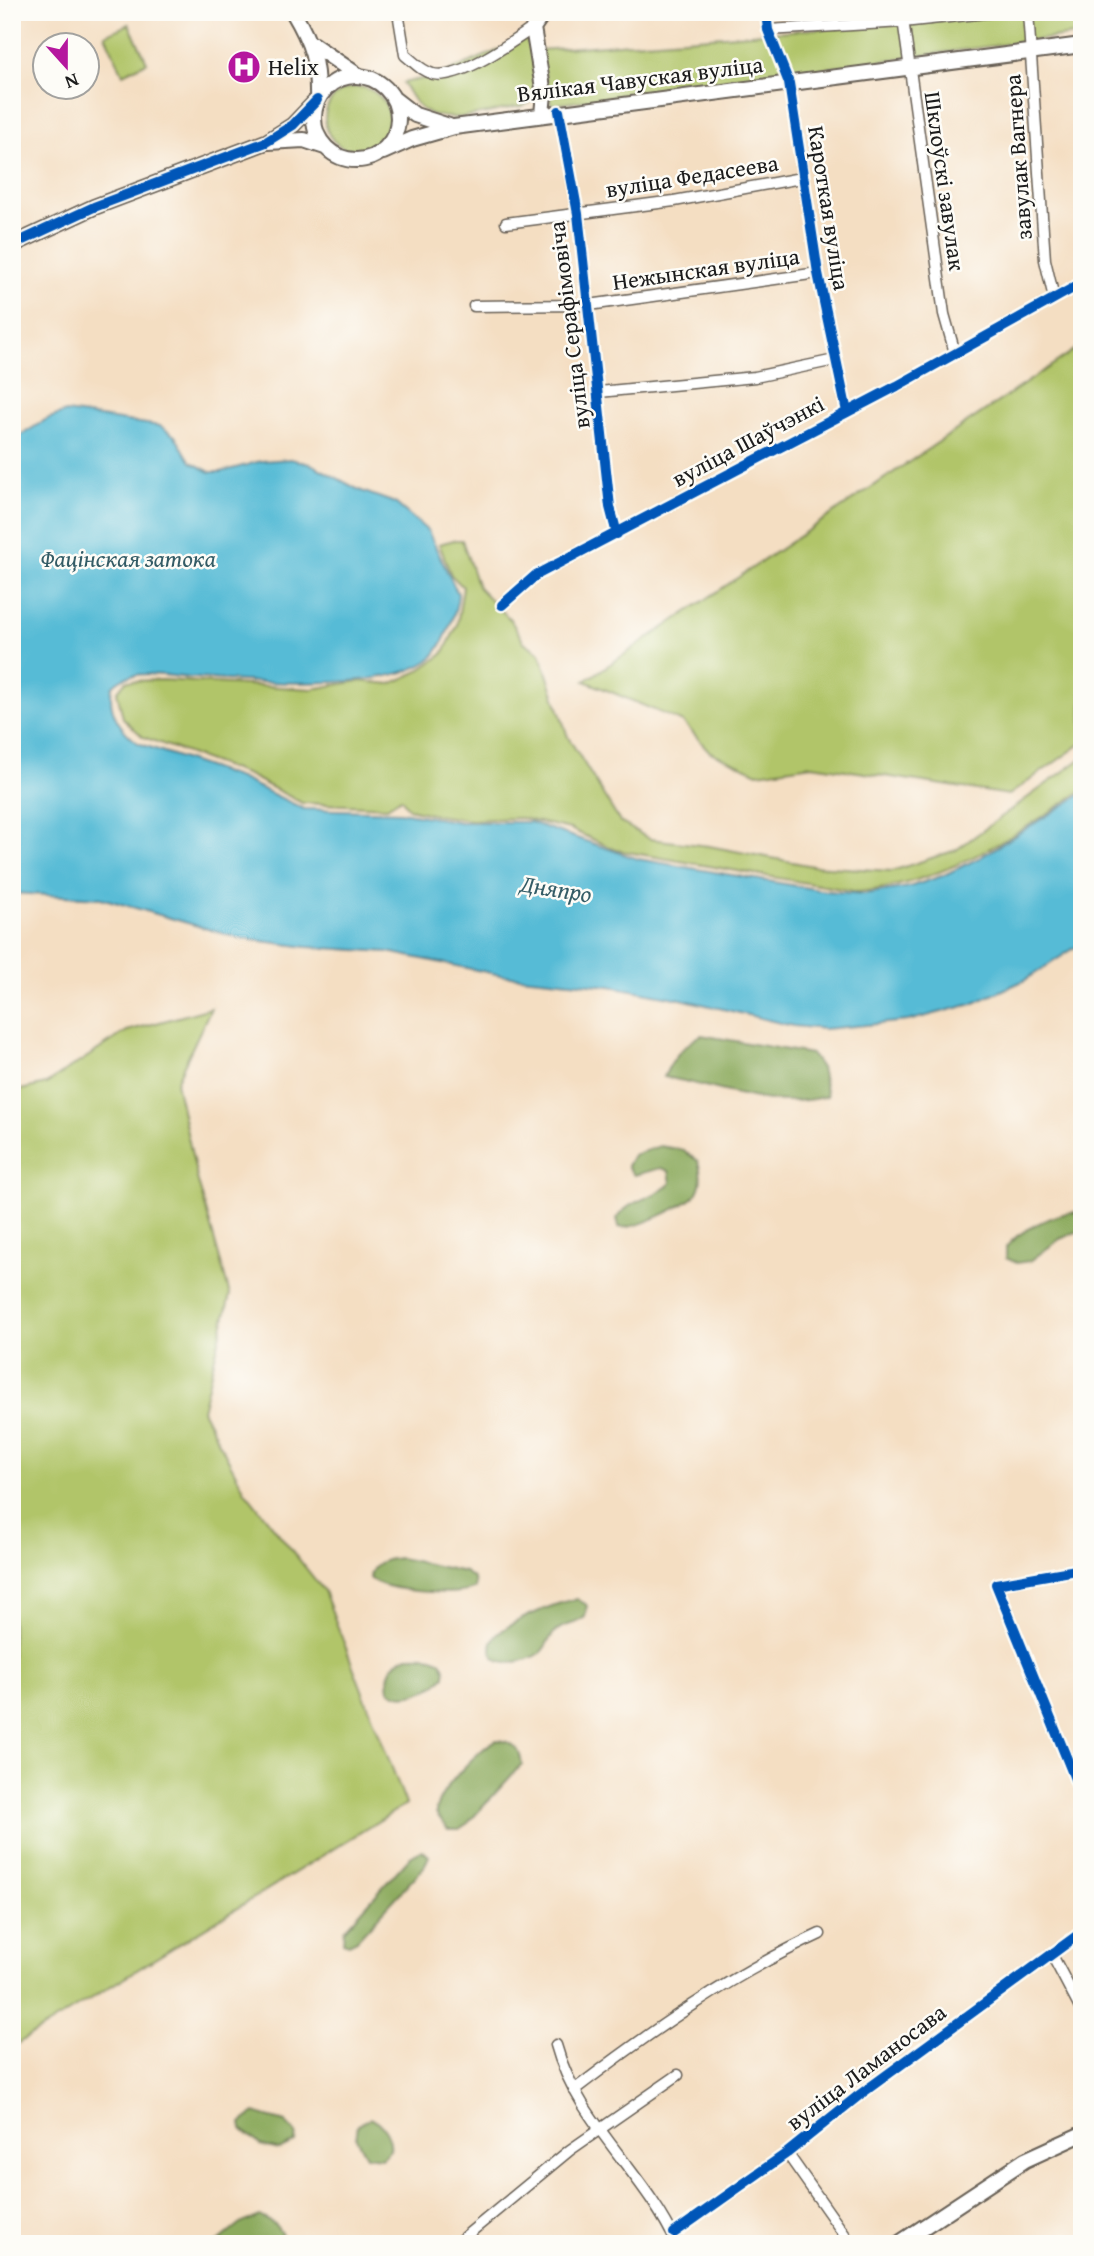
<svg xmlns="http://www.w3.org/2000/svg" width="1094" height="2256" font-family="'Gentium Book Plus',serif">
	<rect width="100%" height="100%" fill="#fdfcf7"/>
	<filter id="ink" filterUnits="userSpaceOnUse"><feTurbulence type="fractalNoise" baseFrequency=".0143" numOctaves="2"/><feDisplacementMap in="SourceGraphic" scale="14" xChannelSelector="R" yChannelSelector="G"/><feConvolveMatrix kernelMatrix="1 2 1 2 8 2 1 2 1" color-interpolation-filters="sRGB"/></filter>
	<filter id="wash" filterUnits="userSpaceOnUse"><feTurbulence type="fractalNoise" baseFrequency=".00686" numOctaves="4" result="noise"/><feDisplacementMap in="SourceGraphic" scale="28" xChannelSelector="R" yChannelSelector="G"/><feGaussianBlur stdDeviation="1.57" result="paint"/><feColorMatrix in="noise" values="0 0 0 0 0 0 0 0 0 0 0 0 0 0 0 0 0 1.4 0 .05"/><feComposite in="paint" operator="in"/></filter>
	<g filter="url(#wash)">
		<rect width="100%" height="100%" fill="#f4dec2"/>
		<path fill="#b1c569" stroke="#667042" stroke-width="2" d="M1036 12H1082V34L551 105 540 50Z
			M129 24 147 62 123 74 105 35Z
			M525 39 531 47 537 92 530 103 522 106C494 110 448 127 423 110 414 104 409 92 403 83L440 75Z
			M325 119a32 32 0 1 1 64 0a32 32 0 1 1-64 0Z
			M1082 345V743L1009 795 812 765 758 773 710 752 683 722 585 681Z
			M454 540H462L478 587 510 619 524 642 540 653 568 737 620 822 650 839 709 846 813 866 892 871 956 850 1082 758V791C1012 837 944 883 859 892L616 850 570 829 521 818 470 820 435 815 409 809 401 798 387 807 302 803 248 775 143 737 123 718 117 692 126 681 164 680 312 689 359 681 391 684 417 672 443 654 457 626 463 587 451 575 439 544Z
			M211 1008 176 1082 197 1178 230 1295 202 1410 245 1491 324 1591 406 1804 12 2047V1092L46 1084 127 1031Z"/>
		<path fill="#8caa5d" stroke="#54633c" stroke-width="2" d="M701 1035 811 1054 821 1068 827 1096C772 1112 717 1086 664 1077 673 1057 682 1047 701 1035Z
			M660 1146 683 1150 698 1161C701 1171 703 1184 696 1194 688 1205 632 1231 619 1227L617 1218C631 1198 655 1199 671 1183L669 1171 661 1168 634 1175 627 1166 633 1155Z
			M1074 1212 1082 1216V1230L1060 1239 1030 1261 1017 1263 1006 1258V1247C1018 1231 1055 1213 1074 1212Z
			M400 1558 465 1572 474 1579 475 1588C462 1598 381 1591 370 1578 371 1562 387 1559 400 1558Z
			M577 1599 587 1605 585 1617C576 1625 564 1624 556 1631 549 1637 547 1647 540 1653 528 1663 484 1671 492 1642 497 1626 559 1601 577 1599Z
			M408 1656C424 1655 448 1654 445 1676 433 1689 404 1704 389 1690 386 1673 391 1662 408 1656Z
			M497 1740C514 1741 520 1749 522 1764L468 1823 459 1829H448L436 1813C435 1794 480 1747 497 1740Z
			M422 1850 429 1856 424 1867 357 1940 349 1944 343 1942 344 1930 409 1858Z
			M254 2113 285 2122 296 2133 295 2142 279 2150 260 2145 242 2129 241 2123Z
			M371 2118C383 2121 392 2138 390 2150L381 2158 366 2156 356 2138 358 2124Z
			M259 2216 275 2224 288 2244H215L240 2224Z"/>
		<path fill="#57bbd6" stroke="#3a6c79" stroke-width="2" d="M66 412 160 426 175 436 191 462 210 472H221L261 461 291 459 313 465 359 490 395 503 428 531 458 594C457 611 443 650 428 661 383 692 249 682 194 678 170 677 128 666 112 687 107 711 120 729 138 743L239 778 304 809 400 812 460 822H530L638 859 826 891 864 894 909 887 942 876 979 858 1082 794V943L1025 980 972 1004 908 1021 824 1029 793 1026 681 999 610 986 501 975 388 952 307 947 239 938 101 898 12 893V441L47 419Z"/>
	</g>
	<g filter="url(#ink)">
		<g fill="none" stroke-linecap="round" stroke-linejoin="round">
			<defs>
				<path id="street" d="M398 12 405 55C414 62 421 71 433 74 460 80 510 43 533 28
					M766 12 768 30 789 83 818 273 847 412
					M902 12 944 314 955 353
					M1028 12 1045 260 1054 298
					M768 30 903 22 995 12
					M559 111 578 214 610 507 617 534
					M506 223 674 201 801 178
					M474 306 589 305 818 273
					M599 392 755 377 835 360
					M502 605 536 575 897 386 1082 283
					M1082 1569 996 1584 1082 1796
					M1052 1955 1082 2012
					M556 2045C576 2120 645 2173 677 2244
					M574 2090C651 2031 731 1975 820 1934
					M787 2153 851 2244
					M674 2233 787 2153 858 2096 1082 1932
					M456 2244 570 2150 678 2075"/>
				<path id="secondary" d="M312 44 359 76
					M314 118a42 42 0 1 1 84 0a42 42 0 1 1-84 0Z
					M393 98 415 115 449 126
					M542 114 544 94 533 28 544 12
					M268 142 304 140 325 147
					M383 152 412 139 454 127 1082 45
					M12 245 94 207 266 142 293 125 317 100C318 63 312 44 293 12
					M898 2244 1025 2160 1082 2134"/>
			</defs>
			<use href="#street" stroke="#686056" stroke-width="13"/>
			<use href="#secondary" stroke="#686056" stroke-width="18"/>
			<use href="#street" stroke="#fff" stroke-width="10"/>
			<use href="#secondary" stroke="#fff" stroke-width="14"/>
			<defs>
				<path id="cycleway" d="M766 12 768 30 789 83 818 273 847 412
					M559 111 578 214 610 507 617 534
					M12 245 94 207 266 142 293 125 317 100
					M502 605 536 575 897 386 1082 283
					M1082 1569 996 1584 1082 1796
					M674 2233 787 2153 858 2096 1082 1932"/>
			</defs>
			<use href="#cycleway" stroke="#fdfcf7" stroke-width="15"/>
			<use href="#cycleway" stroke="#0057b8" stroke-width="10"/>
		</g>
	</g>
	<defs>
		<symbol id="hospital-disc" viewBox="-11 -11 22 22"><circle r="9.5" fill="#b5179e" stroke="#fdfcf7"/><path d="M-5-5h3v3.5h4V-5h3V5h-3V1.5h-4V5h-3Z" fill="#fff"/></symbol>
	</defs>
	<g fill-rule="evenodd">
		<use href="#hospital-disc" x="225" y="48" width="38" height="38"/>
	</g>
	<g text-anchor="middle" stroke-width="5" stroke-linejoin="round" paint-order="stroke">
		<g font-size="23" fill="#1c1c1c" stroke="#fdfcf7" text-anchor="start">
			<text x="268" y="75">Helix</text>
		</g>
		<g font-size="23" fill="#1c1c1c" stroke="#fdfcf7">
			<text transform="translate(640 79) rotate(-7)" y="8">Вялікая Чавуская вуліца</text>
			<text transform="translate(1018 157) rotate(-94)" y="8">завулак Вагнера</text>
			<text transform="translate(692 176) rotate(-9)" y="8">вуліца Федасеева</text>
			<text transform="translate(945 181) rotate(82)" y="8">Шклоўскі завулак</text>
			<text transform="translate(829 208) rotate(81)" y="8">Кароткая вуліца</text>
			<text transform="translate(706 269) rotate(-8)" y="8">Нежынская вуліца</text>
			<text transform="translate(569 325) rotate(-97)" y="8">вуліца Серафімовіча</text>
			<text transform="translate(748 441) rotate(-28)" y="8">вуліца Шаўчэнкі</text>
			<text transform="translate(866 2067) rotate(-37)" y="8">вуліца Ламаносава</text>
		</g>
		<g font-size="24" font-style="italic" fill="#345c66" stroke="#fdfcf7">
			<text x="128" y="567">Фацінская затока</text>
			<text transform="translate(556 889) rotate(9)" y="8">Дняпро</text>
		</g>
	</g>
	<rect width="1094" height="2256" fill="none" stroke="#fdfcf7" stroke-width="42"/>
	<g transform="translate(66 66) rotate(159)"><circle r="33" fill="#fdfcf7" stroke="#a3a29f" stroke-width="2"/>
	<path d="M0-5L12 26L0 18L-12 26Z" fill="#b5179e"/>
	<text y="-10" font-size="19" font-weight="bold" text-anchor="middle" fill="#1c1c1c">N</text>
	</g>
</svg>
